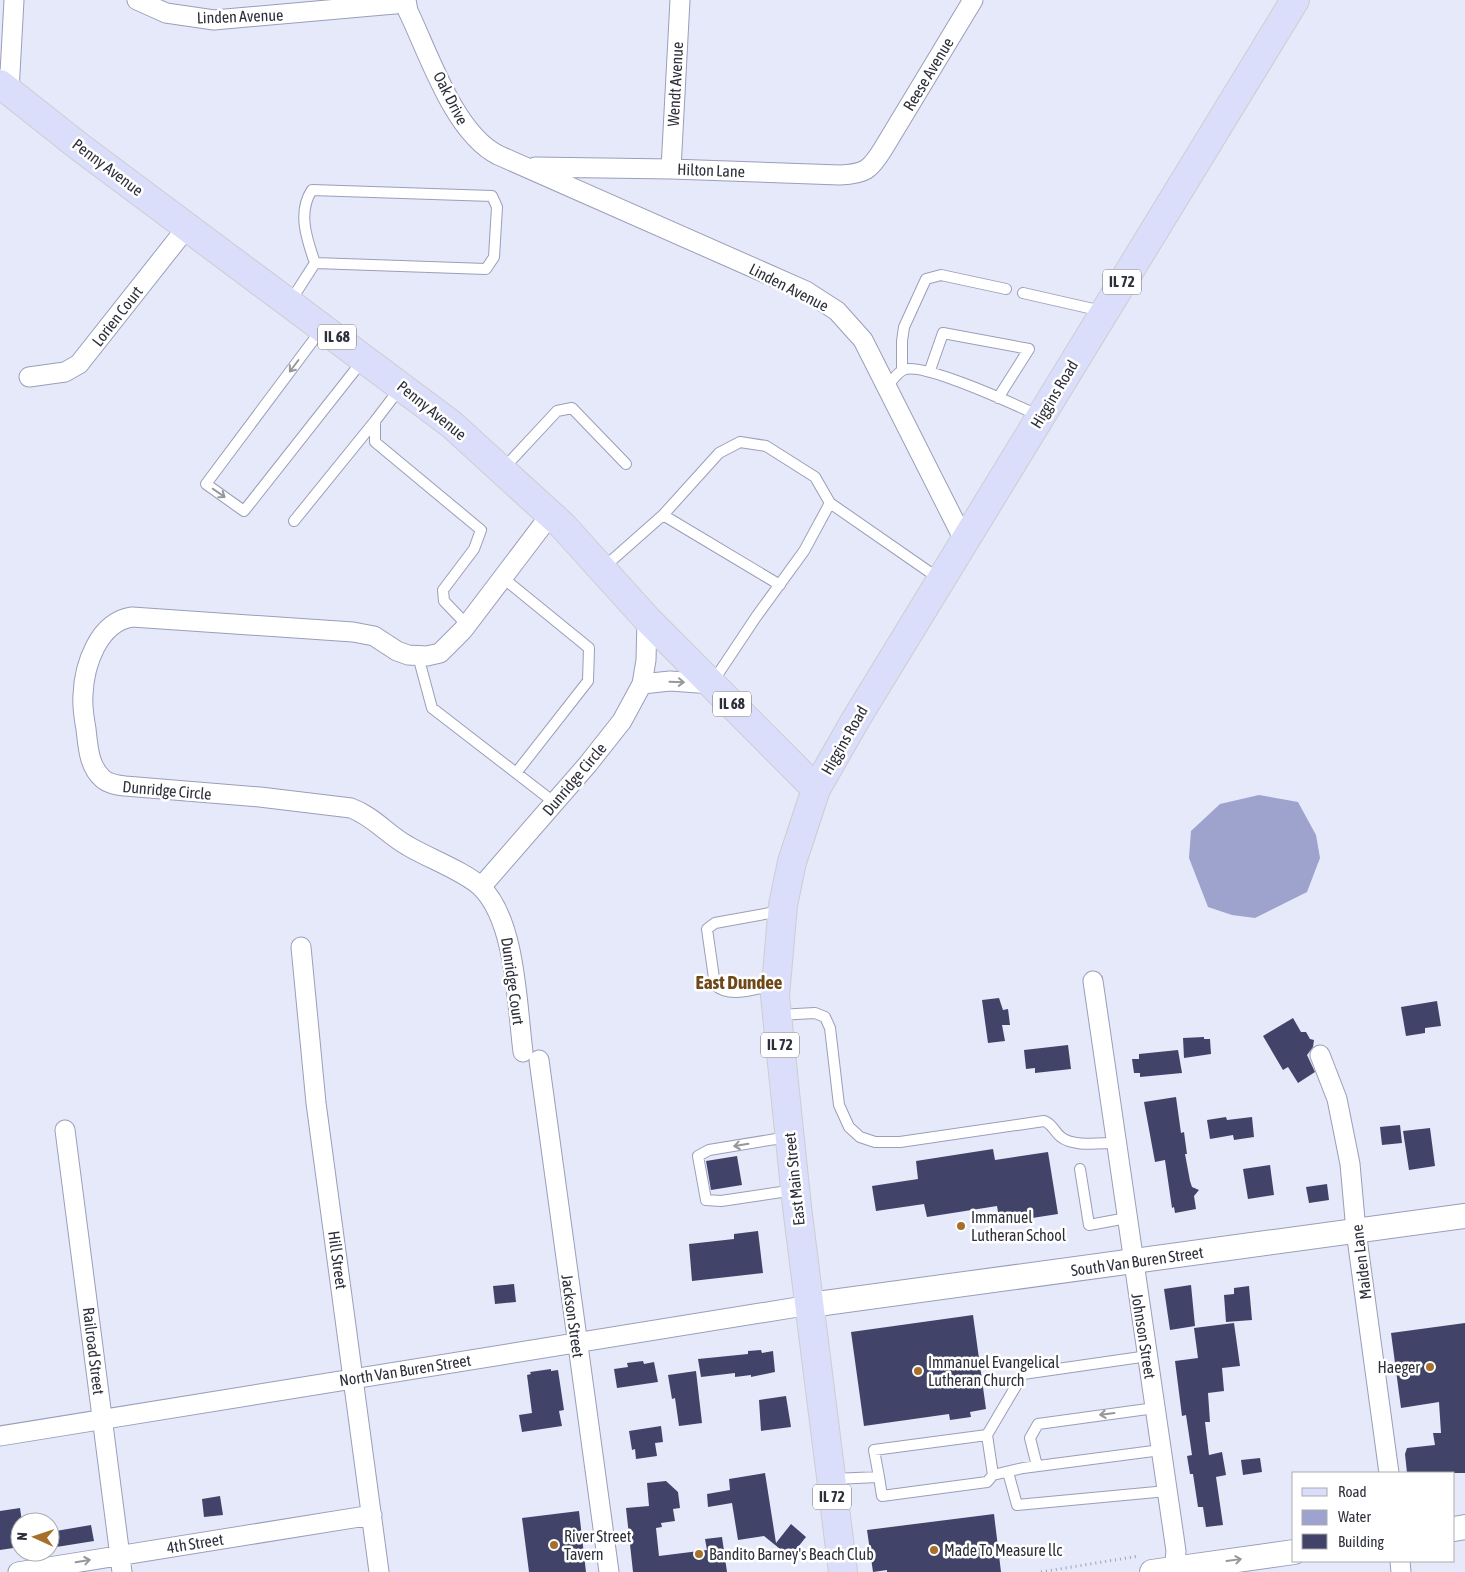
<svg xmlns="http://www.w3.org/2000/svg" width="1465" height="1572" font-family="'Asap Condensed',sans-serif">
	<rect width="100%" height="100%" fill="#e6e9fa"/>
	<path fill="#9ea3cd" d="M1259 795 1298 802 1316 835 1320 858 1307 892 1255 918 1232 915 1208 907 1189 858 1191 831 1220 804Z"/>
	<path fill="#414468" d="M999 998 1003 1010 1008 1009 1010 1025H1002L1005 1041 988 1043 982 1000Z
		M1437 1001 1441 1026 1425 1028V1033L1406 1036 1401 1007Z
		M1293 1018 1301 1032H1306L1310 1039 1314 1040 1313 1047 1307 1055 1315 1072 1298 1083 1288 1067 1283 1070 1263 1036Z
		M1204 1037V1039H1210L1211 1054 1184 1058 1183 1038Z
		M1068 1045 1071 1069 1035 1073V1068L1026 1069 1024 1050Z
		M1178 1050 1182 1073 1140 1077V1073H1134L1132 1059H1139V1054Z
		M1176 1097 1181 1133 1184 1132 1187 1154H1185L1190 1181 1192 1187 1199 1190 1194 1196 1196 1209 1175 1213 1174 1207 1172 1208 1165 1160 1155 1162 1144 1102Z
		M1226 1117 1227 1120 1252 1117 1254 1137 1234 1140 1233 1135 1210 1139 1207 1120Z
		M1400 1125 1402 1143 1382 1145 1380 1127Z
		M1430 1128 1435 1166 1409 1170 1403 1131Z
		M993 1149 995 1160 1048 1152 1058 1214 1000 1223 997 1206 927 1217 924 1204 876 1211 872 1186 918 1179 916 1161Z
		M737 1156 742 1185 711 1190 706 1161Z
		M1270 1165 1274 1195 1248 1199 1243 1169Z
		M1327 1184 1329 1200 1309 1203 1306 1187Z
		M758 1231 763 1273 692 1281 689 1244 734 1239V1234Z
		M514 1284 516 1302 495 1304 493 1286Z
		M1191 1285 1195 1326 1170 1330 1164 1289Z
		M1249 1286 1252 1320 1226 1322 1224 1295 1234 1294V1288Z
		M973 1315 986 1409 970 1412 971 1417 950 1420 949 1414 864 1426 851 1332Z
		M1234 1323 1240 1366 1222 1368 1224 1391 1208 1393 1210 1422H1205L1209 1455 1222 1452 1226 1475 1216 1477 1223 1525 1206 1527 1203 1507H1198L1193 1474H1190L1187 1456 1192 1455 1186 1415 1182 1416 1175 1361 1198 1358 1194 1328Z
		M1465 1323V1473H1407L1405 1454 1407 1448 1435 1445 1433 1433H1441L1439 1402 1401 1408 1391 1333Z
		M761 1350 762 1353 773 1351 775 1372 751 1377V1375L735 1377V1373L701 1377 698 1359 748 1354V1351Z
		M643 1361 644 1364 654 1362 658 1382 617 1388 614 1369 628 1367 627 1363Z
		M551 1369V1371L558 1370 564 1410 559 1411 562 1426 522 1432 519 1415 532 1413 527 1375 531 1374 530 1372Z
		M696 1371 702 1423 679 1426 675 1398 672 1399 668 1375Z
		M786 1396 791 1427 761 1431 759 1400Z
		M661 1426 663 1442 655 1443 657 1456 636 1459 635 1449 632 1450 629 1431Z
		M1260 1458 1262 1472 1243 1475 1241 1460Z
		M765 1473 776 1543 791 1524 806 1537 790 1557 764 1536 738 1540 732 1503 708 1507 707 1494 730 1490 729 1479Z
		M666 1481 678 1492 680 1508 673 1509 675 1521 661 1523 662 1527 656 1528 659 1556 707 1550 705 1539 722 1537 727 1572H633L626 1508 649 1506 647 1483Z
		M220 1496 223 1515 204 1517 202 1499Z
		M20 1508 22 1522H20V1547L0 1550V1511Z
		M579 1511 586 1572H529L522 1518Z
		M994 1514 1001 1572H887V1570L873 1572 867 1530Z
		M91 1525 94 1541 50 1548V1532Z"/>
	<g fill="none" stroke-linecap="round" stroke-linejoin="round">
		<defs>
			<path id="service" d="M1023 293 1102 311
				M290 302 315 263C307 240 297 212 312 190L492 196 497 207 494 257 486 269 315 263
				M321 330 206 484 244 511 363 360
				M902 370V341L904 327 926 279 941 275 1006 289
				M930 370 943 333 1029 349 998 398
				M887 386C892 381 897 373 903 370 921 361 1018 406 1040 416
				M401 387 375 421V442L481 530 474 549 443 590 444 601 467 625
				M503 469 557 411 572 408 626 464
				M663 515 719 453 740 442 766 446 815 477 830 503
				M294 521 375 421
				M603 568 663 515 780 585
				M503 578 589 648 588 681 516 773
				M418 656 432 708 555 803
				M712 683 756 617 804 551 830 503 941 580
				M775 985C757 988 730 999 715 985L707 929 715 923 781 911
				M778 1015 815 1013 825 1017 830 1028 839 1105 849 1127 860 1137 875 1142H900L1044 1121C1053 1124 1054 1132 1061 1137 1073 1147 1100 1143 1115 1143
				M788 1137 709 1150 698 1156 706 1200 721 1201 795 1190
				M1080 1169 1089 1225 1127 1218
				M987 1435 1023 1374 1148 1356
				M1037 1466 1030 1438 1038 1424 1155 1408
				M1008 1472 1017 1505 1167 1491
				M993 1475 1023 1468 1161 1450
				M833 1479 879 1477 882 1496 987 1482 993 1475 987 1435 874 1450 879 1477"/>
			<path id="minor" d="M137 0 166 13 214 20 406 3
				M406 0 408 11C429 54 454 133 498 155L806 291 837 311 863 340 965 542
				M9 91 14 0
				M535 167 671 169 840 175C865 174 870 170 883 149L973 0
				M671 169 680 0
				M29 377 65 372 79 364 188 226
				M642 684 670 681 712 684
				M481 887 588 764 622 721 642 684 646 660 647 619
				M301 947 316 1103 379 1572
				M1093 981 1176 1551 1174 1572
				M523 1052C517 1006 516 921 481 887 466 872 428 858 408 846 388 835 373 816 351 808L260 797 125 786C117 785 109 784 103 779 89 767 88 747 86 729 84 718 82 707 83 695 84 666 98 622 132 617L353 632 374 636 397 651 408 655 427 656 440 653 463 630 551 514
				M1320 1055 1337 1099 1350 1164 1356 1231 1389 1473
				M539 1060 609 1572
				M65 1130 122 1572
				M0 1436 810 1305
				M1400 1561 1401 1572
				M18 1572 372 1515"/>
			<path id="tertiary" d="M810 1305 1465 1216
				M1454 1529 1465 1527
				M1152 1572 1294 1552"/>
			<path id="primary" d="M0 84 81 148 451 424 563 526 647 619 816 789
				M843 1572 797 1207 775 996 783 905 792 862 816 789 856 719 1295 0"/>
		</defs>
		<use href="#service" stroke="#9a9eb9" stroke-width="12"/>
		<use href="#minor" stroke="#9a9eb9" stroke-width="21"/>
		<use href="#tertiary" stroke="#9a9eb9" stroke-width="26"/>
		<use href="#primary" stroke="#cdcdd0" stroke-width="30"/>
		<path stroke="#a0a2b1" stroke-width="3" stroke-dasharray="1 4" stroke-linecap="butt" d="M1041 1572 1139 1556"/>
		<use href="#service" stroke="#fff" stroke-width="10"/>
		<use href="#minor" stroke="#fff" stroke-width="19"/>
		<use href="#tertiary" stroke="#fff" stroke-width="24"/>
		<use href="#primary" stroke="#dadefa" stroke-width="28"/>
	</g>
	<defs><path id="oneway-shaft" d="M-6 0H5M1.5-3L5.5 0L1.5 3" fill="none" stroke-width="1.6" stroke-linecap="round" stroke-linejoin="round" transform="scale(1.25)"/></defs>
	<g stroke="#96979c">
		<use href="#oneway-shaft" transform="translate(294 366) rotate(127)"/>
		<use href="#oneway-shaft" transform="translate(219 493) rotate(35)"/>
		<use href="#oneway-shaft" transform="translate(677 682) rotate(2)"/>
		<use href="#oneway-shaft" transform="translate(741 1145) rotate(171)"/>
		<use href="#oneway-shaft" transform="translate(1107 1414) rotate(173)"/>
		<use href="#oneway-shaft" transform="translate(1234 1560) rotate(-8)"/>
		<use href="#oneway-shaft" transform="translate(83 1561) rotate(-9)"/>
	</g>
	<g fill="#a66f2a" stroke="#fff" stroke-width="2">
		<circle cx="961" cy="1226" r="5"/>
		<circle cx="1430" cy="1367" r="5"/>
		<circle cx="918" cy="1371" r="5"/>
		<circle cx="554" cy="1545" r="5"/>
		<circle cx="934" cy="1550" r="5"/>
		<circle cx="699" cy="1554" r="5"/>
	</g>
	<g text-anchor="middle" stroke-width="5" stroke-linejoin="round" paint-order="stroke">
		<g fill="#fff" stroke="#6c6d75" stroke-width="1">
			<rect x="1103" y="269.5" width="38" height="25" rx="4"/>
			<rect x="318" y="324.5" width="38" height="25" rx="4"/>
			<rect x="713" y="691.5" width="38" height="25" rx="4"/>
			<rect x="761" y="1032.5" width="38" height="25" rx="4"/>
			<rect x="813" y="1484.5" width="38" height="25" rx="4"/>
		</g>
		<g font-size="15" font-weight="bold" fill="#2d2f3a">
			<text x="1122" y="287">IL 72</text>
			<text x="337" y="342">IL 68</text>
			<text x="732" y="709">IL 68</text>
			<text x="780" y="1050">IL 72</text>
			<text x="832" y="1502">IL 72</text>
		</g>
		<g font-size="16" fill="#2d2f3a" stroke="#fff">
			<text transform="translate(240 16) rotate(-2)" y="6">Linden Avenue</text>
			<text transform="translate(928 74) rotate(-59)" y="6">Reese Avenue</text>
			<text transform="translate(675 84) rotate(-87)" y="6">Wendt Avenue</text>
			<text transform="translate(451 98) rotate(63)" y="6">Oak Drive</text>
			<text transform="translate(108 167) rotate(37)" y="6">Penny Avenue</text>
			<text transform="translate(711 170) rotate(2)" y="6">Hilton Lane</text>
			<text transform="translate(789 287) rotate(27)" y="6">Linden Avenue</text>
			<text transform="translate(117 316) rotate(-52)" y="6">Lorien Court</text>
			<text transform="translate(1054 394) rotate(-59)" y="6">Higgins Road</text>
			<text transform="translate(432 410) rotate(39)" y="6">Penny Avenue</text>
			<text transform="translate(844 740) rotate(-60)" y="6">Higgins Road</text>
			<text transform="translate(574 779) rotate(-50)" y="6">Dunridge Circle</text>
			<text transform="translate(167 790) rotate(5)" y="6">Dunridge Circle</text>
			<text transform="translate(513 981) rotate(82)" y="6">Dunridge Court</text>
			<text transform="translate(794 1179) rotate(-96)" y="6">East Main Street</text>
			<text transform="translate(338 1260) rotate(82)" y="6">Hill Street</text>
			<text transform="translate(1137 1261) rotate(-8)" y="6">South Van Buren Street</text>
			<text transform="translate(1361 1262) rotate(-97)" y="6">Maiden Lane</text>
			<text transform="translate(573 1316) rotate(82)" y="6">Jackson Street</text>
			<text transform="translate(1144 1336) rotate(81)" y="6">Johnson Street</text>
			<text transform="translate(94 1351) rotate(83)" y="6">Railroad Street</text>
			<text transform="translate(405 1370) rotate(-9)" y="6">North Van Buren Street</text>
			<text transform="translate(195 1543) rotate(-9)" y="6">4th Street</text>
		</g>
		<g font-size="16" fill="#2d2f3a" stroke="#fff" text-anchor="start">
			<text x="971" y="1223">Immanuel<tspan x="971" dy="18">Lutheran School</tspan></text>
			<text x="928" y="1368">Immanuel Evangelical<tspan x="928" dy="18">Lutheran Church</tspan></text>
			<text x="1420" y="1373" text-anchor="end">Haeger</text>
			<text x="564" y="1542">River Street<tspan x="564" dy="18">Tavern</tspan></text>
			<text x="944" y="1556">Made To Measure llc</text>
			<text x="709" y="1560">Bandito Barney's Beach Club</text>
		</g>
		<g font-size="19" font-weight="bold" fill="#6e4819" stroke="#fff">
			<text x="739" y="989">East Dundee</text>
		</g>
	</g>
	<rect x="1292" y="1472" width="162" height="90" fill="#ffffff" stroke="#abacb0"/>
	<rect x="1302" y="1488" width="25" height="8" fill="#dadefa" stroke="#abacb0"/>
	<text x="1338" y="1497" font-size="15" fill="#2d2f3a">Road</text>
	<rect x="1302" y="1510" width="25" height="15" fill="#9ea3cd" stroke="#abacb0"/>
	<text x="1338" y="1522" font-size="15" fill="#2d2f3a">Water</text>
	<rect x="1302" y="1534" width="25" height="15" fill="#414468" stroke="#abacb0"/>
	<text x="1338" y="1547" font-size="15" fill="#2d2f3a">Building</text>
	<g transform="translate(35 1537) rotate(273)"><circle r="24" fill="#ffffff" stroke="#abacb0"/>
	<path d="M0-4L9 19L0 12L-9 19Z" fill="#a66f2a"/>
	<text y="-8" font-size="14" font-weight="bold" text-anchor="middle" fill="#2d2f3a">N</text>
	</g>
</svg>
